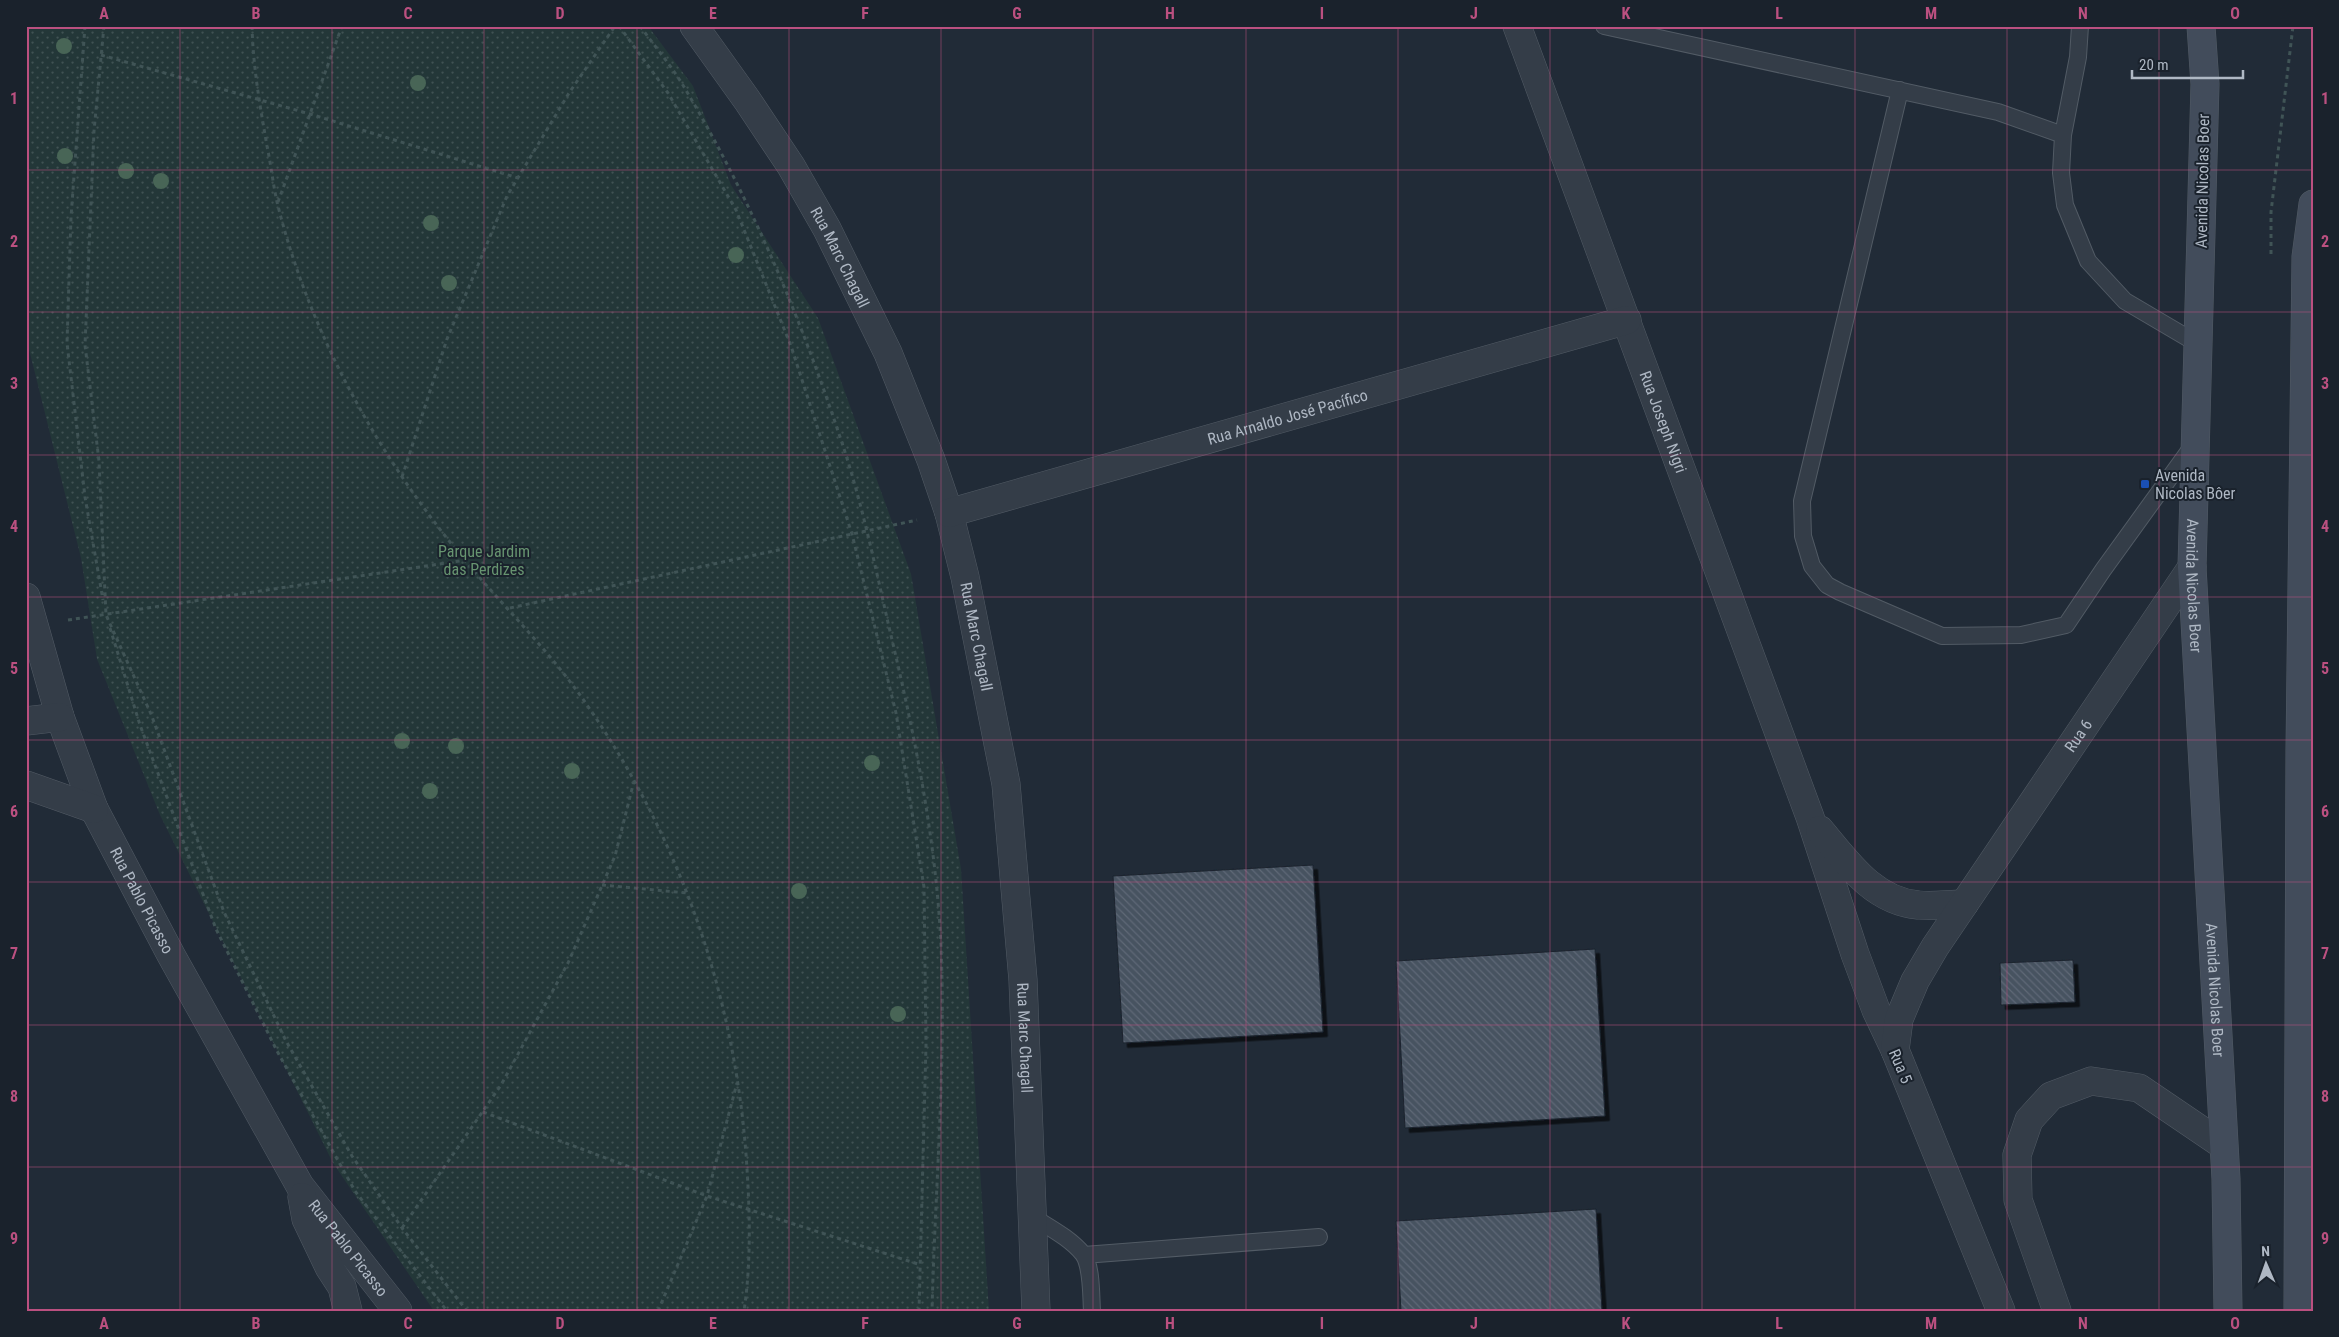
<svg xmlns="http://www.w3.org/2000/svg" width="2339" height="1337" font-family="'Roboto Condensed',sans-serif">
	<defs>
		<pattern id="park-dots" width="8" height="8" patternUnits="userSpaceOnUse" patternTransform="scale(1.25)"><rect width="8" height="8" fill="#233738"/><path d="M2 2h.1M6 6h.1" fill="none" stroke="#405253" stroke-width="1.8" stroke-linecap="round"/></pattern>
		<pattern id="building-back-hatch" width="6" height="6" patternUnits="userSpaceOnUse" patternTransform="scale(1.25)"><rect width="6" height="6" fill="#475261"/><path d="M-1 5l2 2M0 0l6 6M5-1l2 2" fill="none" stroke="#5f6976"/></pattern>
		<filter id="shadow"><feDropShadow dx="4.5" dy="4.5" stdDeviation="0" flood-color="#0009"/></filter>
	</defs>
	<rect width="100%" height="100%" fill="#212b37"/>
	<path fill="url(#park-dots)" d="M26 26H648L693 86 731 185 818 318 911 574 961 869 989 1311H434L333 1163 160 815 97 659 81 558 29 349 26 330Z"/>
	<path fill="url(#building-back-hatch)" stroke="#1c242e" filter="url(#shadow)" d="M1313 865 1323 1032 1123 1043 1113 876Z
		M1595 949 1605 1116 1405 1128 1396 961Z
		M2073 960 2075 1002 2001 1005 2000 963Z
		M1596 1209 1602 1311H1401L1396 1221Z"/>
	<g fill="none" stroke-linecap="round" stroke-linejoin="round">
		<defs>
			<path id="service" d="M1604 26 1998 112 2063 135 2061 173 2065 205 2088 261 2125 301 2198 344
				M1900 90 1802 501 1803 536 1812 566 1827 585 1840 592 1942 636 2021 635 2066 625 2103 570 2194 444
				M2063 135 2078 57 2080 26
				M1033 1217C1050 1228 1070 1238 1083 1254 1092 1266 1091 1296 1092 1311
				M1084 1255 1319 1237"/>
			<g id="minor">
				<path id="s1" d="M694 26 747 100 791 166 827 229 888 353 931 460 949 513 965 577 1006 784 1023 980 1036 1311"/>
				<path id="s2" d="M1517 26 1810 817 1855 954 1876 1010 1895 1050"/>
				<path id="s3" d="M949 513 1627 320"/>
				<path id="s4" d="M26 597 60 717 94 809 171 955 300 1186 398 1311"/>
				<path d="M26 721 60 717"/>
				<path d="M26 785 94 809"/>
				<path d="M1820 830C1847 862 1873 901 1918 905 1933 907 1949 904 1964 904"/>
				<path d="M302 1197 306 1219 329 1267 342 1287 348 1311"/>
			</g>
			<g id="tertiary">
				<path id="s5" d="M2001 1311 1895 1050 1899 1019 1915 981 1935 947 2192 567"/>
				<path d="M2057 1311 2018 1200 2017 1155 2029 1120 2051 1096 2091 1081 2139 1088 2223 1145"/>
			</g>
			<g id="secondary">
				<path id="s6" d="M2201 26 2205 84 2192 567 2226 1179 2228 1311"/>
				<path d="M2298 1311 2300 751 2306 257 2313 204"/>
			</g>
		</defs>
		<use href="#service" stroke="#525b65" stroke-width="18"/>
		<use href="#minor" stroke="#525b65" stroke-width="29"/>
		<use href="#tertiary" stroke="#525b65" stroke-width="29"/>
		<use href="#secondary" stroke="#525b65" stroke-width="29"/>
		<path stroke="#405456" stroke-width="3" stroke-dasharray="4 4" stroke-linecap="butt" d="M85 26 71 217 67 343 85 497 103 600
			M104 26 94 131 85 345 99 461 106 615 151 714 224 912 286 1041 352 1156 402 1228 467 1311
			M252 26C253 67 260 106 267 146 271 165 273 184 277 202 308 328 373 447 454 547 497 601 548 648 587 705 682 842 737 1002 747 1169 750 1215 751 1264 744 1311
			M619 26 668 93 736 210 791 346 852 534 896 713 924 887 926 1045 919 1311
			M640 26C656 48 674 69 687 92 750 198 799 314 838 431 860 494 874 561 889 627 914 732 936 838 941 946 946 1068 935 1189 932 1311
			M101 55 310 114 518 178
			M278 202 342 26
			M2271 254V212L2293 26
			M402 477 447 339 507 196 569 93 615 26
			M510 608 917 520
			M68 620 466 560
			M110 628 140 725 216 929 277 1051 355 1191 447 1311
			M602 885 687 893
			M483 1112 707 1196 921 1265
			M402 1228 501 1085 568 963 615 856 634 781
			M658 1311 707 1196 737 1083"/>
		<use href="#service" stroke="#343d48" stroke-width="16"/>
		<use href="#minor" stroke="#343d48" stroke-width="28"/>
		<use href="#tertiary" stroke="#343d48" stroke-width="28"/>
		<use href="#secondary" stroke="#424c5b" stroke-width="28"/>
	</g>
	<g fill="#486556">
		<circle cx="64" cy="46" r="8"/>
		<circle cx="418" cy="83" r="8"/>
		<circle cx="65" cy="156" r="8"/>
		<circle cx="126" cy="171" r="8"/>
		<circle cx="161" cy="181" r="8"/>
		<circle cx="431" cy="223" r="8"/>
		<circle cx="736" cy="255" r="8"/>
		<circle cx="449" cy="283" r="8"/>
		<circle cx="402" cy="741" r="8"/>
		<circle cx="456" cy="746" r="8"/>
		<circle cx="872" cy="763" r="8"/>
		<circle cx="572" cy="771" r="8"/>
		<circle cx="430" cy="791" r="8"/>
		<circle cx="799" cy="891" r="8"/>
		<circle cx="898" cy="1014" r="8"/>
	</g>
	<path fill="none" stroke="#bb5080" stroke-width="1" stroke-opacity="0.55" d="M180 26V1311M332 26V1311M484 26V1311M637 26V1311M789 26V1311M941 26V1311M1093 26V1311M1246 26V1311M1398 26V1311M1550 26V1311M1702 26V1311M1855 26V1311M2007 26V1311M2159 26V1311M26 170H2313M26 312H2313M26 455H2313M26 597H2313M26 740H2313M26 882H2313M26 1025H2313M26 1167H2313"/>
	<rect fill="#1a4fb4" stroke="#1a222c" stroke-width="2" x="2140" y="479" width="10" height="10" rx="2.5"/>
	<g text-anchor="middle" stroke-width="4" stroke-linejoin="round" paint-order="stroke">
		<g font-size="16" fill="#afb8c4" stroke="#1a222c">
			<text transform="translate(2202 181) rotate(-89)" y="6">Avenida Nicolas Boer</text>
			<text dy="6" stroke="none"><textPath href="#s1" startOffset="274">Rua Marc Chagall</textPath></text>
			<text dy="6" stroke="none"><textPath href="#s3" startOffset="352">Rua Arnaldo José Pacífico</textPath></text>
			<text dy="6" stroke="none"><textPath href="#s2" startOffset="422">Rua Joseph Nigri</textPath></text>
			<text dy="6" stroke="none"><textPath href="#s6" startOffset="560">Avenida Nicolas Boer</textPath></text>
			<text dy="6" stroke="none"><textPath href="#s1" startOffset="679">Rua Marc Chagall</textPath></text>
			<text dy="6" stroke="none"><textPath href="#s5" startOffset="649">Rua 6</textPath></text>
			<text dy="6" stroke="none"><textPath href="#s4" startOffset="326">Rua Pablo Picasso</textPath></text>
			<text dy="6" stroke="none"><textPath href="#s6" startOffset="965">Avenida Nicolas Boer</textPath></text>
			<text dy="6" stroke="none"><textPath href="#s1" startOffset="1084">Rua Marc Chagall</textPath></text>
			<text transform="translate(1901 1066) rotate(67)" y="6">Rua 5</text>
			<text dy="6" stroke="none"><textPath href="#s4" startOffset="731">Rua Pablo Picasso</textPath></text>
		</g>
		<g font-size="16" fill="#afb8c4" stroke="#1a222c" text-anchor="start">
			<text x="2155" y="481">Avenida<tspan x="2155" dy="18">Nicolas Bôer</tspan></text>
		</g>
		<g font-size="16" fill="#679470" stroke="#1a222c">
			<text x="484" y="557">Parque Jardim<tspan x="484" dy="18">das Perdizes</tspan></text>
		</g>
	</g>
	<rect width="2339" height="1337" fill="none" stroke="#1a222c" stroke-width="55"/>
	<g transform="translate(2266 1264) rotate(358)" stroke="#1a222c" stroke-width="4" paint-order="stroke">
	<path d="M0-4L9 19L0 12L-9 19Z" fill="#afb8c4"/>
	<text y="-8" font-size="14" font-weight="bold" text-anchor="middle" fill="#afb8c4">N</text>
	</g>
	<path d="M2132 70v8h111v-8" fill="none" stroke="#afb8c4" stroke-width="2.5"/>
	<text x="2139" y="70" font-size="15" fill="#afb8c4" stroke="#1a222c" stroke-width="4" paint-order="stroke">20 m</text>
	<rect x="28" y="28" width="2284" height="1282" fill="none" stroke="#bb5080" stroke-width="2"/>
	<g font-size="16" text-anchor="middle" font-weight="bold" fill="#bb5080">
		<text x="104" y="19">A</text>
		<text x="256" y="19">B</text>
		<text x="408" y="19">C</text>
		<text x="560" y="19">D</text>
		<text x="713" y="19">E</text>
		<text x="865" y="19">F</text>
		<text x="1017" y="19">G</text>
		<text x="1170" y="19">H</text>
		<text x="1322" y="19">I</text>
		<text x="1474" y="19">J</text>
		<text x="1626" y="19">K</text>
		<text x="1779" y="19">L</text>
		<text x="1931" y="19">M</text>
		<text x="2083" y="19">N</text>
		<text x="2235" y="19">O</text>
		<text x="14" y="104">1</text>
		<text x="2325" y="104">1</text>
		<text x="14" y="247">2</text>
		<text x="2325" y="247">2</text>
		<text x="14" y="389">3</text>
		<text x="2325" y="389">3</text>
		<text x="14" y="532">4</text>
		<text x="2325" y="532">4</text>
		<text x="14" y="674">5</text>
		<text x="2325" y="674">5</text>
		<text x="14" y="817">6</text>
		<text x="2325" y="817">6</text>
		<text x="14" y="959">7</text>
		<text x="2325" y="959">7</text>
		<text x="14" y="1102">8</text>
		<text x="2325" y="1102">8</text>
		<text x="14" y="1244">9</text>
		<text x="2325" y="1244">9</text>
		<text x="104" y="1329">A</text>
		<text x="256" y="1329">B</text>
		<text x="408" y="1329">C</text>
		<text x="560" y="1329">D</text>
		<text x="713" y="1329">E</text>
		<text x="865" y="1329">F</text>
		<text x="1017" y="1329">G</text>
		<text x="1170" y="1329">H</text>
		<text x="1322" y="1329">I</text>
		<text x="1474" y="1329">J</text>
		<text x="1626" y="1329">K</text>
		<text x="1779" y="1329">L</text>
		<text x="1931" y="1329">M</text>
		<text x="2083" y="1329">N</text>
		<text x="2235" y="1329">O</text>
	</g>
</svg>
